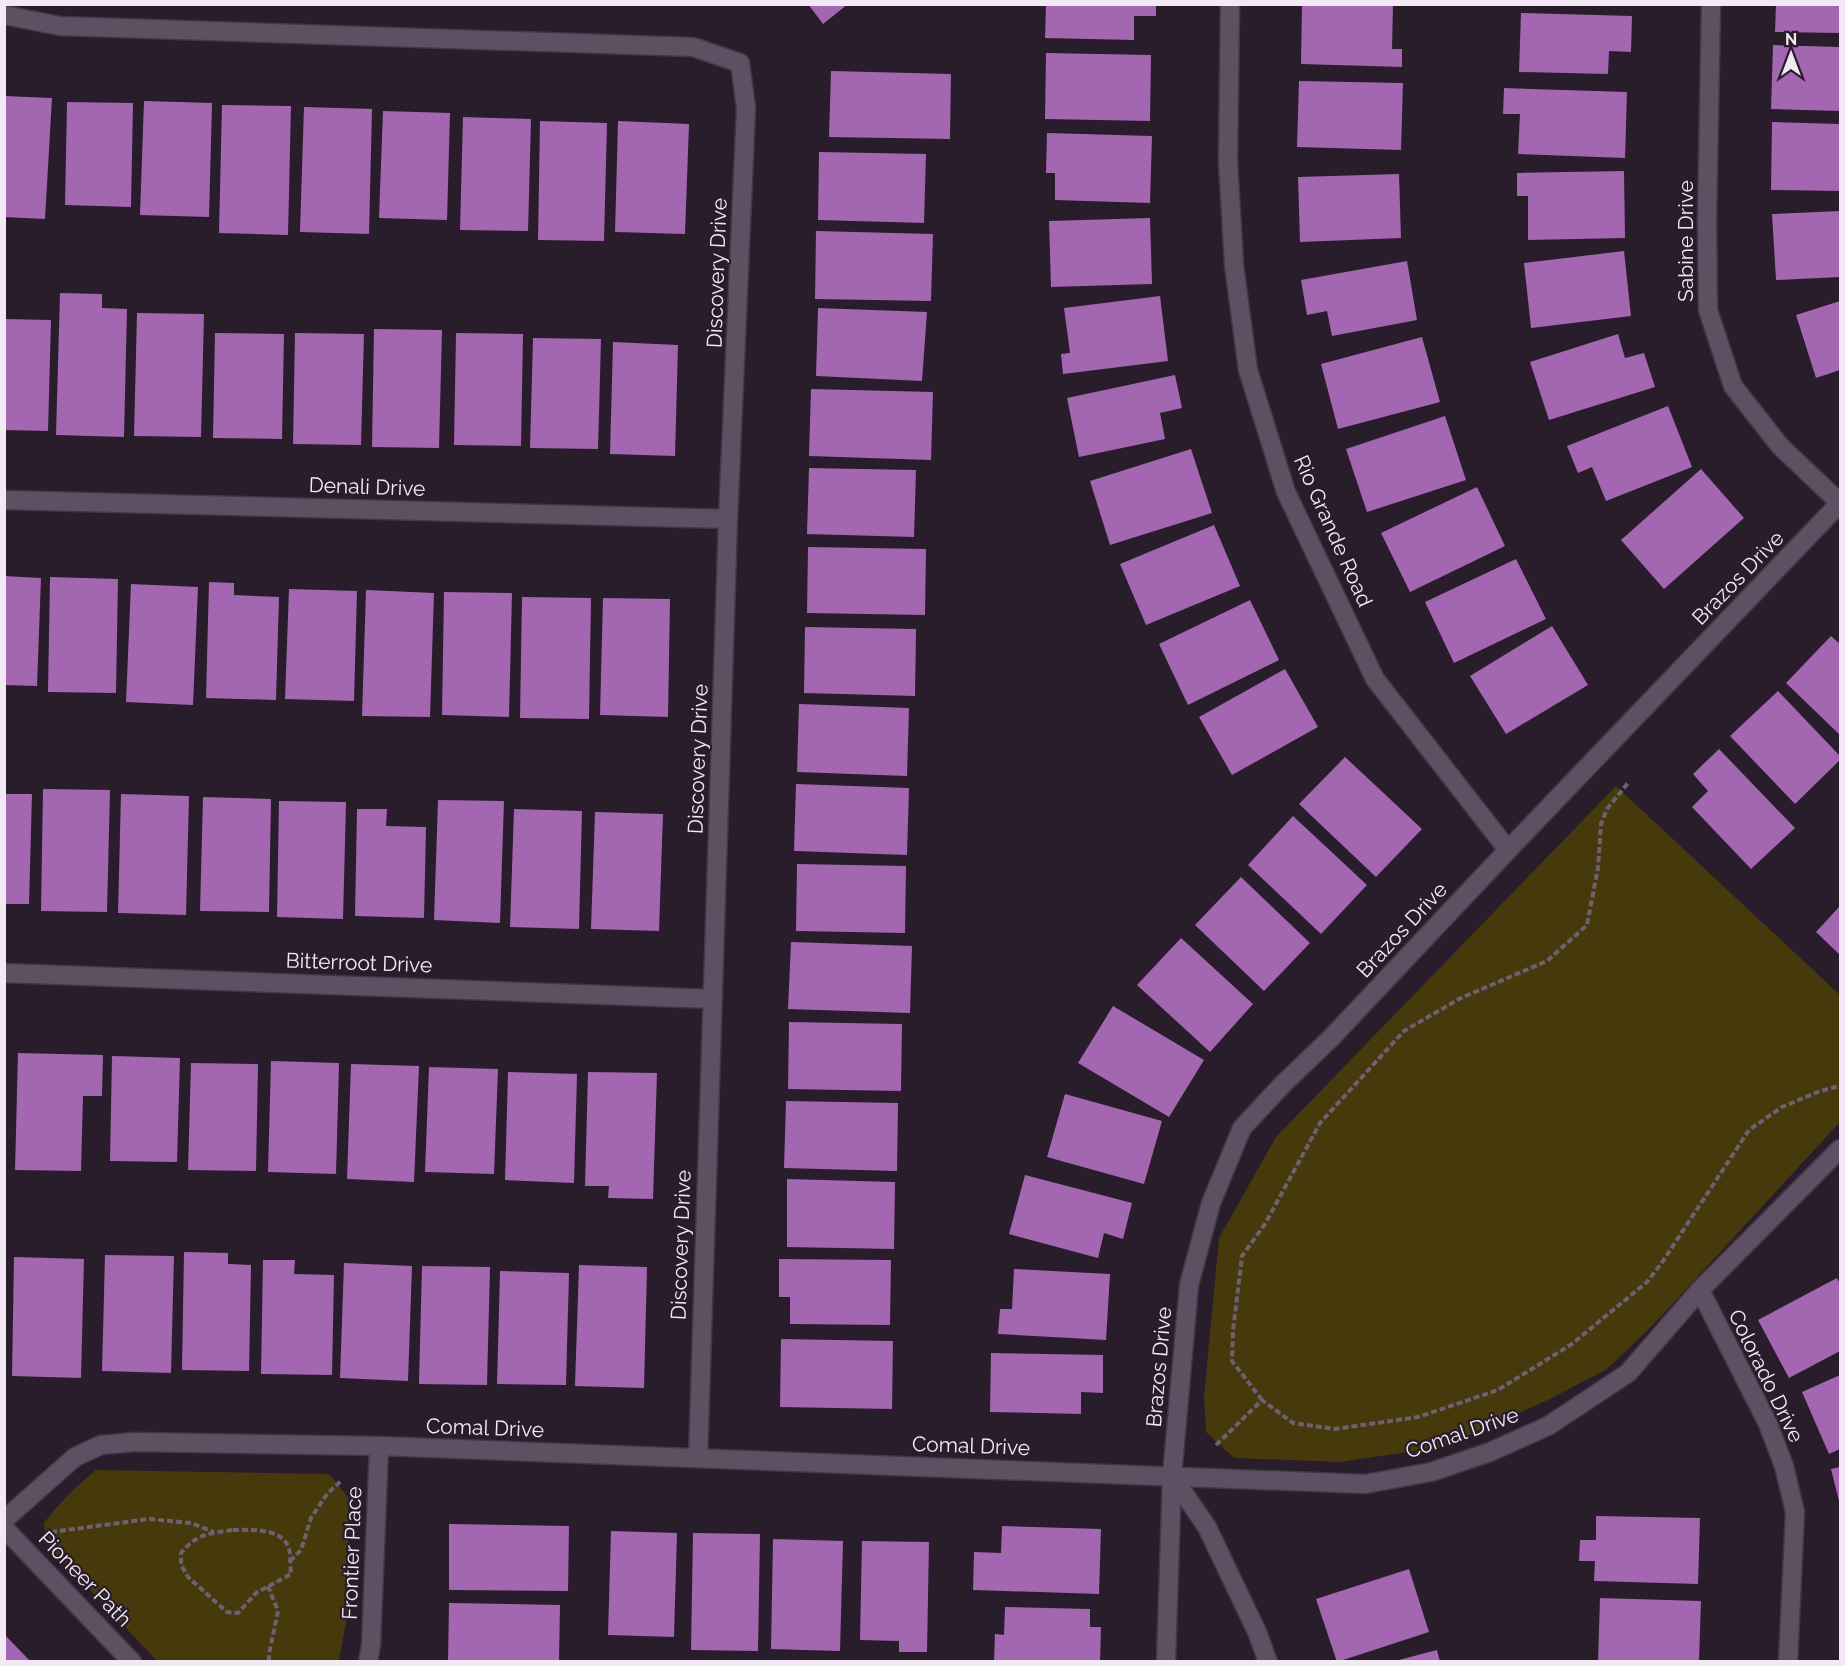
<svg xmlns="http://www.w3.org/2000/svg" width="1845" height="1666" font-family="Raleway,sans-serif">
	<rect width="100%" height="100%" fill="#291c2b"/>
	<path fill="#463a0c" d="M1616 786 1840 995V1122L1653 1325 1607 1369 1548 1400 1442 1447 1340 1462 1234 1458 1206 1432 1204 1397 1219 1238 1276 1137Z
		M96 1470 329 1474 348 1497V1610L339 1661H157L46 1543 44 1523C59 1503 76 1486 96 1470Z"/>
	<path fill="#a267b0" d="M808 4H848L823 24Z
		M1046 4H1156V16H1134V40L1045 38Z
		M1302 4H1393L1392 49H1402V67L1301 64Z
		M1776 4H1840V33L1775 32Z
		M1521 13 1632 16 1631 52 1609 51 1608 74 1519 72Z
		M1773 45 1840 47V111L1771 109Z
		M1046 53 1151 55 1150 121 1045 119Z
		M831 71 951 74 950 139 829 137Z
		M1299 81 1403 83 1401 150 1297 147Z
		M1504 88 1627 92 1625 158 1518 154 1520 114H1503Z
		M4 96 52 98 45 219 4 217Z
		M144 101 212 103 209 217 140 215Z
		M67 102 133 103 131 207 65 205Z
		M222 105 291 106 288 235 219 233Z
		M304 107 372 109 369 234 300 232Z
		M383 111 450 113 447 220 379 218Z
		M463 117 531 119 528 231 460 230Z
		M540 121 607 123 604 241 538 240Z
		M618 121 689 124 685 234 615 232Z
		M1772 122 1840 124V191L1771 190Z
		M1047 133 1152 136 1150 203 1055 200V173H1046Z
		M819 152 926 154 924 223 818 220Z
		M1624 171 1625 238 1528 240V196H1517V173Z
		M1399 174 1401 238 1300 242 1298 177Z
		M1840 211V277L1776 280 1772 214Z
		M1150 218 1152 284 1051 287 1049 221Z
		M816 231 933 234 931 301 815 299Z
		M1624 251 1631 316 1531 328 1524 263Z
		M1407 261 1417 320 1332 336 1327 311 1307 315 1301 280Z
		M60 293 102 294V308L127 309 124 437 56 435Z
		M1160 296 1168 361 1063 374 1061 354 1070 353 1064 308Z
		M1840 301V370L1816 378 1796 315Z
		M818 308 927 312 922 381 816 376Z
		M137 313 204 314 201 437 134 436Z
		M4 319 51 320 48 431 4 430Z
		M374 329 442 330 439 448 372 447Z
		M215 333 284 334 282 439 213 438Z
		M295 333 364 334 361 445 293 444Z
		M456 333 523 334 521 446 454 445Z
		M1618 334 1625 358 1644 353 1655 387 1549 420 1530 362Z
		M1422 337 1440 402 1338 429 1321 364Z
		M533 338 601 339 598 449 530 448Z
		M613 342 678 345 675 456 610 454Z
		M1175 375 1182 408 1160 413 1165 439 1079 457 1067 398Z
		M811 389 933 392 931 460 809 456Z
		M1668 406 1692 467 1606 501 1592 467 1578 473 1567 446Z
		M1445 416 1466 480 1367 512 1346 449Z
		M1191 449 1212 513 1110 545 1090 481Z
		M809 468 916 470 914 537 807 534Z
		M1701 469 1744 518 1664 589 1621 540Z
		M1477 487 1505 546 1410 592 1381 533Z
		M1214 525 1240 586 1146 625 1120 564Z
		M808 547 926 549 925 615 807 613Z
		M1516 559 1546 619 1454 663 1425 602Z
		M4 576 41 578 37 686 4 685Z
		M50 577 118 579 116 693 48 692Z
		M209 582 234 583V595L279 597 276 700 206 698Z
		M131 584 198 587 193 705 126 702Z
		M289 589 357 591 354 701 285 699Z
		M366 590 434 593 430 717 362 716Z
		M444 592 512 593 509 717 442 715Z
		M522 597 591 598 589 719 520 718Z
		M603 598 670 599 668 717 600 715Z
		M1250 600 1279 660 1188 705 1159 644Z
		M1552 626 1588 685 1506 734 1470 676Z
		M805 627 916 629 915 696 804 693Z
		M1831 636 1840 644V735L1786 683Z
		M1285 669 1318 727 1232 775 1199 717Z
		M1778 691 1840 756V760L1795 804 1730 736Z
		M799 704 909 708 907 776 797 772Z
		M1719 749 1795 828 1751 869 1692 807 1708 791 1693 774Z
		M1345 757 1422 829 1376 877 1299 804Z
		M796 784 909 788 907 855 794 851Z
		M43 789 110 790 107 912 41 911Z
		M4 794H32L29 904H4Z
		M121 794 189 796 186 915 118 913Z
		M203 797 271 799 269 912 200 911Z
		M438 800 504 801 500 923 434 920Z
		M279 801 346 802 343 919 277 917Z
		M357 809H387L386 826 426 827 424 918 355 916Z
		M514 809 582 811 579 929 510 927Z
		M595 812 663 814 659 931 591 929Z
		M1293 816 1367 885 1321 934 1248 865Z
		M797 864 906 866 905 933 796 931Z
		M1241 877 1310 943 1264 991 1195 925Z
		M1840 906V955L1816 932Z
		M1181 938 1253 1004 1210 1052 1137 985Z
		M791 942 912 946 910 1013 788 1009Z
		M1113 1006 1204 1060 1169 1117 1078 1063Z
		M789 1022 902 1024 901 1091 788 1089Z
		M18 1053 103 1055 102 1096H83L81 1171 15 1170Z
		M112 1056 180 1058 177 1162 110 1161Z
		M271 1061 339 1063 336 1174 268 1172Z
		M191 1063 258 1064 256 1171 188 1170Z
		M351 1064 419 1066 414 1182 347 1179Z
		M429 1067 498 1069 494 1174 425 1172Z
		M508 1072 577 1074 574 1183 505 1180Z
		M588 1072 657 1073 653 1199 608 1198 609 1186H585Z
		M1065 1094 1162 1121 1144 1184 1047 1157Z
		M786 1101 898 1103 897 1171 784 1168Z
		M1025 1175 1132 1203 1123 1239 1104 1233 1098 1258 1009 1234Z
		M787 1179 895 1182 894 1249 787 1247Z
		M184 1252 228 1253V1264L251 1265 249 1371 182 1370Z
		M105 1255 174 1256 171 1373 102 1371Z
		M14 1257 84 1259 81 1378 12 1376Z
		M779 1259 891 1260 890 1325 790 1324V1297H779Z
		M263 1260H295L294 1274 334 1275 332 1375 261 1374Z
		M344 1263 412 1266 408 1381 340 1378Z
		M579 1265 647 1267 644 1388 575 1386Z
		M422 1266 490 1267 487 1385 419 1384Z
		M1014 1269 1110 1274 1106 1340 998 1334 1000 1309H1012Z
		M500 1271 569 1273 566 1385 497 1384Z
		M1837 1278 1840 1284V1351L1789 1378 1758 1320Z
		M781 1339 893 1341 892 1409 780 1407Z
		M991 1353 1103 1355V1393L1081 1392V1414L990 1412Z
		M1840 1375V1449L1829 1454 1802 1392Z
		M1840 1467V1505L1831 1469Z
		M1596 1516 1700 1518 1698 1584 1594 1581 1595 1561H1579L1580 1540H1596Z
		M449 1524 569 1526 568 1591 449 1590Z
		M1002 1526 1101 1529 1099 1594 973 1590 974 1552 1001 1553Z
		M611 1531 677 1533 674 1637 608 1635Z
		M693 1533 760 1534 758 1651 691 1650Z
		M773 1539 843 1541 840 1651 771 1649Z
		M862 1541 929 1542 927 1652H899V1641L860 1640Z
		M1409 1569 1429 1632 1337 1662 1316 1599Z
		M1600 1598 1701 1601 1699 1662H1598Z
		M449 1603 560 1605 559 1662H448Z
		M1005 1607 1090 1609V1627H1101L1100 1662H994L995 1634 1004 1635Z
		M4 1634 31 1662H4Z
		M1437 1650 1440 1662H1395V1661Z"/>
	<g fill="none" stroke-linecap="round" stroke-linejoin="round">
		<defs>
			<path id="minor" d="M1230 4 1228 161 1234 265 1248 370 1286 492 1375 679 1508 850
				M1711 4 1707 220 1708 310 1733 386 1780 446 1840 503
				M4 15 60 26 693 47 740 63 746 108 728 519 698 1458
				M4 500 728 519
				M4 973 713 999
				M1700 1290 1768 1424 1784 1466 1795 1512 1788 1662
				M1172 1476 1207 1527 1257 1632 1268 1662
				M4 1520 75 1457 101 1445 135 1442 379 1446 1365 1484 1431 1472 1490 1452 1548 1426 1628 1373 1700 1290 1840 1149
				M4 1528 132 1662
				M368 1662 371 1645 379 1446
				M1166 1662 1172 1476 1189 1285 1211 1203 1242 1128 1283 1084 1331 1038 1508 850 1840 503"/>
		</defs>
		<use href="#minor" stroke="#423845" stroke-width="21"/>
		<path stroke="#6d616f" stroke-width="4" stroke-dasharray="6 3" stroke-linecap="butt" d="M1262 1400 1232 1361 1233 1331 1242 1256 1265 1224 1320 1123 1404 1031 1461 998 1547 961 1587 925 1598 868 1601 824 1607 809 1628 783
			M1216 1445 1262 1400 1293 1423 1335 1429 1418 1417 1498 1390 1572 1344 1647 1282 1661 1264 1749 1130 1782 1107 1820 1091 1840 1086
			M233 1530C250 1530 283 1527 289 1549 291 1557 290 1566 291 1574L256 1593 238 1613 227 1612 188 1577 181 1565V1553C196 1534 210 1533 233 1530Z
			M51 1532 149 1519 191 1523 214 1532
			M290 1561 301 1550 311 1518 327 1494 341 1481
			M268 1586 278 1611 269 1654V1662"/>
		<use href="#minor" stroke="#5e5062" stroke-width="18"/>
	</g>
	<g text-anchor="middle" stroke-width="4.5" stroke-linejoin="round" paint-order="stroke">
		<g font-size="21" fill="#f2e9f4" stroke="#291c2b">
			<text transform="translate(1686 241) rotate(-90)" y="7">Sabine Drive</text>
			<text transform="translate(717 273) rotate(-88)" y="7">Discovery Drive</text>
			<text transform="translate(367 487) rotate(2)" y="7">Denali Drive</text>
			<text transform="translate(1333 531) rotate(66)" y="7">Rio Grande Road</text>
			<text transform="translate(1738 578) rotate(-46)" y="7">Brazos Drive</text>
			<text transform="translate(698 759) rotate(-88)" y="7">Discovery Drive</text>
			<text transform="translate(1402 930) rotate(-47)" y="7">Brazos Drive</text>
			<text transform="translate(359 963) rotate(2)" y="7">Bitterroot Drive</text>
			<text transform="translate(681 1245) rotate(-88)" y="7">Discovery Drive</text>
			<text transform="translate(1159 1367) rotate(-85)" y="7">Brazos Drive</text>
			<text transform="translate(1766 1376) rotate(64)" y="7">Colorado Drive</text>
			<text transform="translate(485 1428) rotate(2)" y="7">Comal Drive</text>
			<text transform="translate(1462 1433) rotate(-19)" y="7">Comal Drive</text>
			<text transform="translate(971 1446) rotate(2)" y="7">Comal Drive</text>
			<text transform="translate(352 1553) rotate(-88)" y="7">Frontier Place</text>
			<text transform="translate(85 1579) rotate(46)" y="7">Pioneer Path</text>
		</g>
	</g>
	<rect width="1845" height="1666" fill="none" stroke="#f2e9f4" stroke-width="12"/>
	<g transform="translate(1791 54)" stroke="#291c2b" stroke-width="4.5" paint-order="stroke">
	<path d="M0-4.5L10 22L0 15L-10 22Z" fill="#f2e9f4"/>
	<text y="-9" font-size="16" font-weight="bold" text-anchor="middle" fill="#f2e9f4">N</text>
	</g>
</svg>
